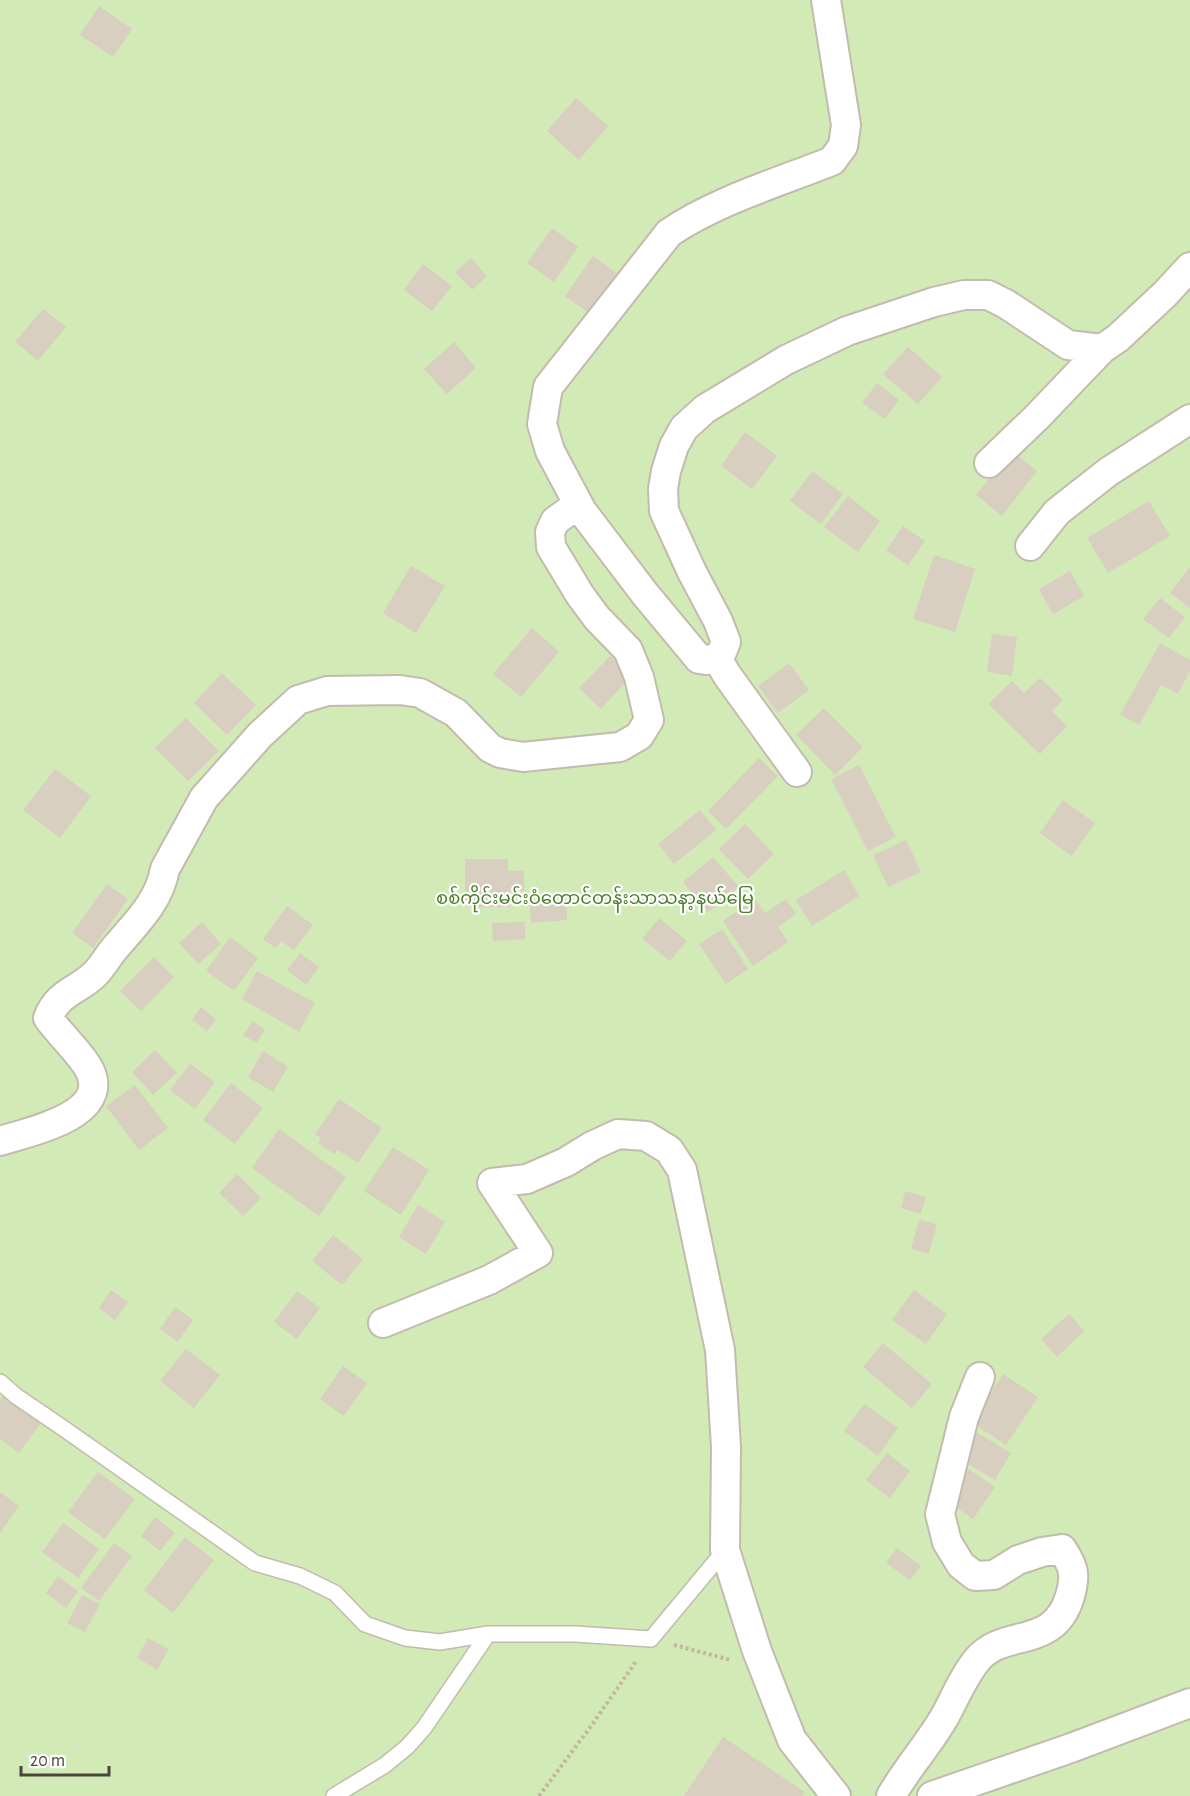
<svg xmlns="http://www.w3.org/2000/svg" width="1190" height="1796" font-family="'Alegreya Sans','Noto Sans Myanmar',sans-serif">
	<rect width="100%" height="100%" fill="#f6f3ec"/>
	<path fill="#d2eab5" d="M0 0H1190V1796H0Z"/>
	<path fill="#d8cfc1" d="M99 6 132 29 113 57 80 35Z
		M576 98 608 126 579 160 547 131Z
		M552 228 578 247 554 282 527 263Z
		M593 256 618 274 590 314 565 296Z
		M471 258 487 276 472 290 455 272Z
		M423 264 452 286 432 311 404 290Z
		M43 309 66 327 38 361 15 342Z
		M454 342 476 368 447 394 424 369Z
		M908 347 942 377 918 404 883 374Z
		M877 383 899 400 885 419 862 403Z
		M745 432 777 456 752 489 721 466Z
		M1011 450 1037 471 1002 516 976 495Z
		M812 471 843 494 821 524 790 501Z
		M848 496 880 521 858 552 824 527Z
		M1149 501 1170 536 1108 573 1087 538Z
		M903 526 925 541 908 565 886 550Z
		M934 555 975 569 955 632 913 619Z
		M411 566 445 586 416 633 383 613Z
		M1190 567V608L1170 593Z
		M1070 571 1084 596 1053 614 1039 589Z
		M1160 598 1185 617 1169 638 1143 619Z
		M532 628 559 652 521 697 493 674Z
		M992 634 1017 637 1012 676 987 672Z
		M1160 643 1190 660V671L1178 694 1161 685 1139 725 1120 715Z
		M610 656 632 675 601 709 579 688Z
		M789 663 809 690 778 713 758 686Z
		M222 673 256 705 227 735 194 703Z
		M1040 678 1063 700 1052 711 1067 726 1040 754 988 704 1012 681 1024 693Z
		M824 708 863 747 835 775 796 735Z
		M186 718 219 751 188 781 155 748Z
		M759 758 778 776 726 829 708 811Z
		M859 765 896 837 868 851 831 779Z
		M55 769 91 796 60 838 23 810Z
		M1063 800 1095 823 1072 856 1040 833Z
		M700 810 716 830 674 864 658 844Z
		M745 824 774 854 748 879 719 849Z
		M906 840 921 872 888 887 873 855Z
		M713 857 739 887 708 912 683 882Z
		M465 859H508V871H524V891H510V907H465Z
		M844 870 859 896 812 926 796 900Z
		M107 884 128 899 93 948 72 933Z
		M755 899 765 913 786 899 796 914 778 927 788 942 753 966 723 921Z
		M566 900 567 920 531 923 530 903Z
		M287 906 313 925 294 950 281 941 276 948 263 939Z
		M659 918 687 941 670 961 642 939Z
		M202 922 221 944 198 964 179 943Z
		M525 922V939L493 941 492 923Z
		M722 929 748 969 726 984 699 944Z
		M230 937 258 958 234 991 206 971Z
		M300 953 319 967 306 985 287 970Z
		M154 957 174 977 141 1011 120 991Z
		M257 971 315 1003 299 1032 242 999Z
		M201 1007 216 1019 207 1031 192 1020Z
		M253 1021 265 1030 256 1043 243 1035Z
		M155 1050 177 1073 153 1095 132 1072Z
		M263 1051 288 1067 273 1092 248 1077Z
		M190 1064 215 1082 195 1109 170 1090Z
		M231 1083 263 1108 235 1144 203 1120Z
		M135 1085 168 1128 139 1150 106 1106Z
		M339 1099 382 1128 358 1163 338 1150 334 1154 318 1143 321 1138 315 1134Z
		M279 1129 346 1177 319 1216 252 1168Z
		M393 1147 429 1170 401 1215 364 1191Z
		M237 1174 261 1198 243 1216 219 1193Z
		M905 1191 926 1197 921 1214 901 1208Z
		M418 1205 445 1222 426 1254 399 1237Z
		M919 1220 937 1224 929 1254 911 1249Z
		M333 1235 363 1259 342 1285 312 1261Z
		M111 1290 128 1302 115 1320 99 1308Z
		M914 1290 947 1314 926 1344 892 1320Z
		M297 1291 320 1308 297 1339 274 1322Z
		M175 1307 193 1320 178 1342 160 1329Z
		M1069 1314 1084 1331 1057 1357 1041 1339Z
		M883 1343 932 1384 912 1408 863 1367Z
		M186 1349 220 1375 194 1408 160 1381Z
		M343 1366 367 1383 344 1416 320 1399Z
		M1003 1374 1038 1397 1006 1445 971 1422Z
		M6 1393 43 1420 19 1453 0 1439V1400Z
		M864 1404 898 1428 878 1456 844 1431Z
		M974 1431 1011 1453 995 1480 958 1458Z
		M887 1453 910 1471 890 1498 866 1480Z
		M969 1469 995 1487 973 1519 947 1501Z
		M98 1472 135 1499 105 1539 68 1512Z
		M0 1492 19 1506 0 1533Z
		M155 1517 175 1533 160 1551 141 1536Z
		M63 1523 99 1549 78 1578 42 1552Z
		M185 1537 214 1560 173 1613 144 1590Z
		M114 1543 132 1556 99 1601 81 1588Z
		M897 1548 921 1566 910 1580 886 1563Z
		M58 1576 78 1591 66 1608 46 1593Z
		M82 1595 100 1604 85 1632 67 1623Z
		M148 1638 169 1649 157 1670 137 1658Z
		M723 1737 805 1792 802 1796H684Z"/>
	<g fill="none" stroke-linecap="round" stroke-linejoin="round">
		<defs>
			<path id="lane" d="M0 1382 16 1396 63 1428 255 1563 300 1576 335 1593 365 1624 405 1638 440 1642 488 1634H575L651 1639 725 1550
				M334 1796 385 1765 407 1747 424 1728 488 1634"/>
			<path id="street" d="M989 463 1036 418 1102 349
				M1030 546 1057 512 1108 472 1190 419
				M717 658 706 660 699 659 645 594 582 511 550 451 542 424 548 387 669 233C716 201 779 182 832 161L843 146 846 125 826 0
				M797 772 727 675 717 658 721 654 726 642 718 621 692 572 664 511 663 489 666 471 674 446 684 428 705 409 786 360 847 331 934 302 964 295H988L1006 304 1068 345 1102 349 1118 338 1165 294 1190 267
				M0 1141C31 1131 119 1114 86 1064 75 1048 60 1034 48 1018 58 992 78 991 95 974 103 966 108 956 115 948 136 923 159 902 165 869L204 798 260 735 298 700 327 691 400 690 420 693 456 713 490 748 500 753 523 757 620 747 639 736 649 720 639 677 628 650 597 618 580 595 551 547 550 532 555 521 569 511H582
				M383 1323 489 1280 538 1253 492 1183 527 1179 566 1162 592 1146 618 1134 646 1136 669 1150 682 1170 720 1350 726 1447 725 1550 757 1651 792 1740 836 1796
				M891 1796C907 1768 929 1744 945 1716 955 1698 963 1677 977 1660 1004 1627 1054 1651 1070 1596 1076 1575 1074 1567 1062 1549L1042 1552 1018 1560 994 1575 975 1576 961 1565 947 1542 940 1514 964 1417 980 1377
				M932 1796 1071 1748 1190 1703"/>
		</defs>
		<use href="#lane" stroke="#c2bbae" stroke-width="18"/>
		<use href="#street" stroke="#c2bbae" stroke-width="32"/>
		<path stroke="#c4b79f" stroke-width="4" stroke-dasharray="3 3" stroke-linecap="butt" d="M674 1645 731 1660
			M539 1796 589 1729 637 1660"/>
		<use href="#lane" stroke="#fff" stroke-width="15"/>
		<use href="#street" stroke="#fff" stroke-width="28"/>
	</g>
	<g text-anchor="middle" stroke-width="4.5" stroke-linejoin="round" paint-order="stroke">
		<g font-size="18" fill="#4a7f2a" stroke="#fff">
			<text x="595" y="904">စစ်ကိုင်းမင်းဝံတောင်တန်းသာသနာ့နယ်မြေ</text>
		</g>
	</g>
	<path d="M21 1766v9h88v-9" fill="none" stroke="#4b4439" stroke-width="3"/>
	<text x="30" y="1766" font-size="18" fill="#4b4439" stroke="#ffffff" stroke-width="4.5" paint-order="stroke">20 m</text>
</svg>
